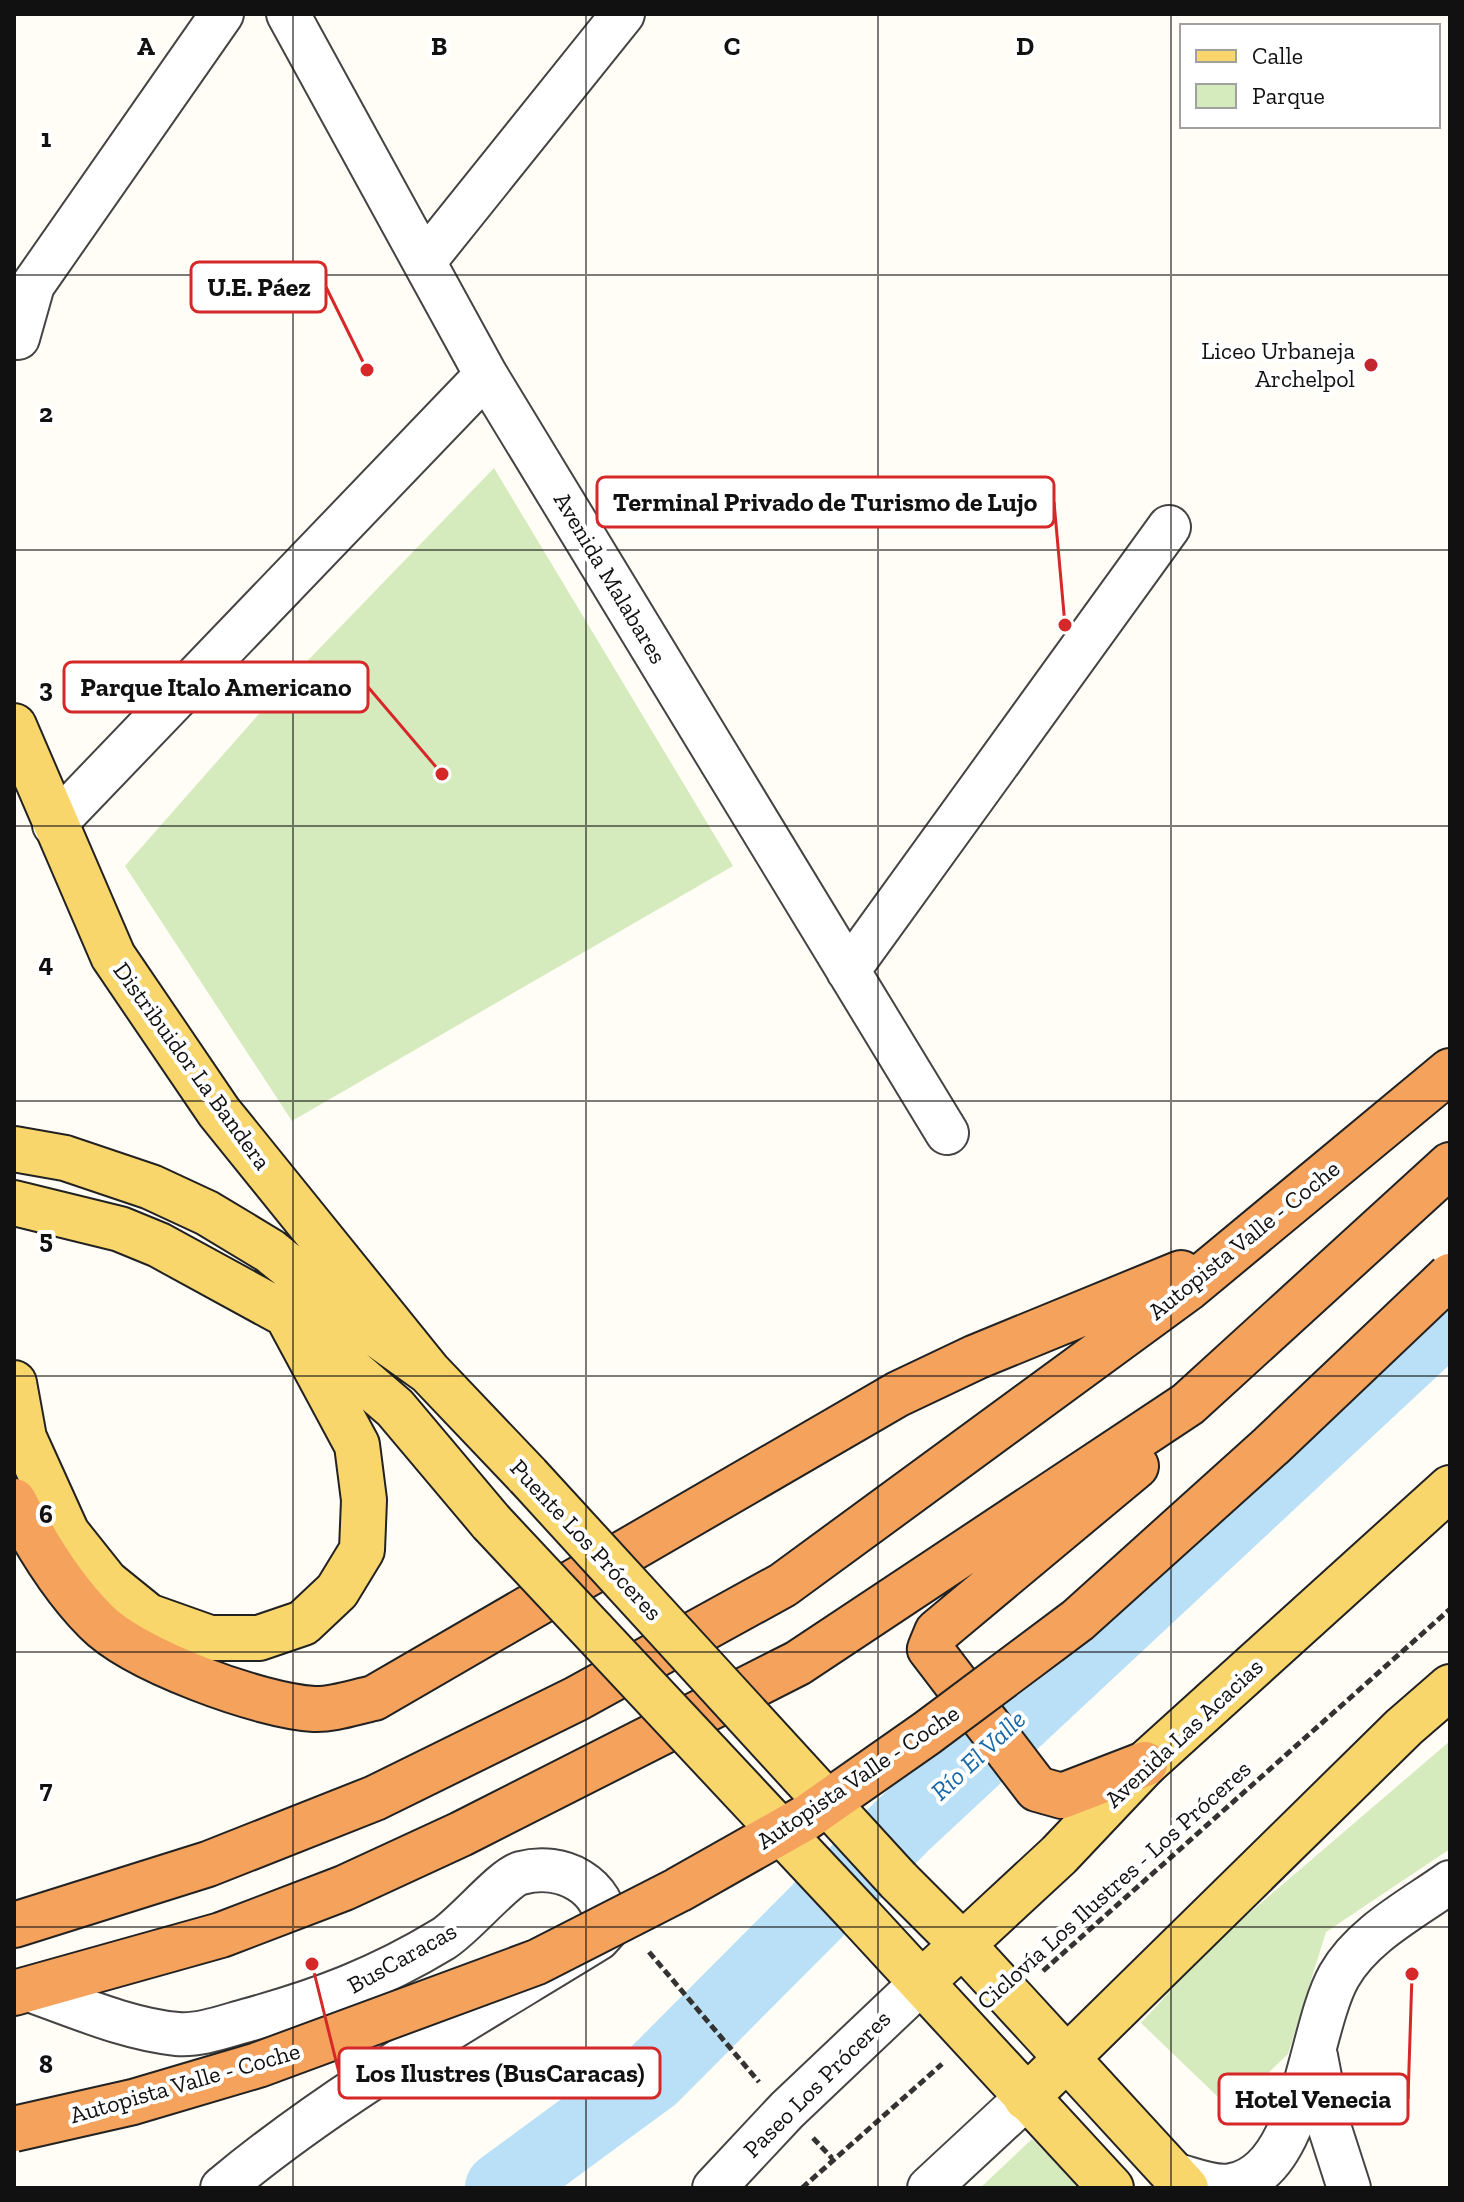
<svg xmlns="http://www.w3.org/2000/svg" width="1464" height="2202" font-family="'Zilla Slab',serif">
	<rect width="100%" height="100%" fill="#fffdf5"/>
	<path fill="#d5ebbd" d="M494 468 733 866 292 1121 125 866 287 682Z
		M1450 1741V1849L1326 1932 1288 2054 1262 2079 1217 2096 1141 2023 1212 1945Z
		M1032 2139 1082 2188H980Z"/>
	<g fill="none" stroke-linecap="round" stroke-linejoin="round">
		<path stroke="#b9e0f7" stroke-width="72" d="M501 2188 652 2077 902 1826 1450 1315"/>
		<defs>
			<path id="minor" d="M288 14 486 375 947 1133
				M424 262 623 14
				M18 338 33 285 222 14
				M54 825 486 375
				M848 971 1169 527
				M26 1989C75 2006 126 2029 177 2034 200 2036 226 2026 248 2020 320 2000 379 1978 443 1939 464 1926 504 1877 521 1873 562 1862 606 1885 607 1929L598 1939C470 2018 338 2091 222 2188
				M1316 2056 1330 2129 1349 2188
				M1173 2174C1190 2178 1214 2189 1232 2185 1305 2172 1308 2031 1339 1976 1362 1935 1412 1909 1450 1882
				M714 2188 787 2110 922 1982
				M929 2188 1026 2098"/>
			<path id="major" d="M14 726 113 956 219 1112 429 1372
				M14 1149 65 1158 151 1187 207 1213 270 1251 348 1314 429 1372 528 1476
				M14 1203 120 1229 159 1245 287 1315 395 1408 491 1522
				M14 1383 24 1438 67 1533 106 1582 148 1616 210 1638H259L303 1623 337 1591 362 1550 364 1500 357 1445 287 1315
				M898 1880 961 1943 1186 2188
				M861 1917 1111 2188
				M922 1982 1059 1855 1145 1764 1450 1488
				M1026 2098 1404 1727 1450 1687"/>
			<path id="highway" d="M1136 1466 937 1632 930 1649 1037 1789 1062 1796 1145 1764
				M14 1501C36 1544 62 1587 96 1621 134 1660 260 1706 314 1709 332 1710 355 1702 374 1698L898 1394 976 1357 1181 1273
				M14 1925 208 1864 375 1798 576 1699 783 1585 1187 1289 1450 1071
				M14 1993 221 1935 344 1888 461 1834 798 1663 1188 1404 1450 1165"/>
		</defs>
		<use href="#minor" stroke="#444" stroke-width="46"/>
		<use href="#major" stroke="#222" stroke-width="48"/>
		<use href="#highway" stroke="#222" stroke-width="48"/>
		<path stroke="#333" stroke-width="5" stroke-dasharray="8 4" stroke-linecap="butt" d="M649 1952 759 2082
			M1043 1971 1450 1609
			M813 2138 832 2158
			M802 2188 942 2064"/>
		<use href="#minor" stroke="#fff" stroke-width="42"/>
		<use href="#major" stroke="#f9d66b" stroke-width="44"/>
		<use href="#highway" stroke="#f5a25d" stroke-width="44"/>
		<defs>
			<path id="major-bridge" d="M528 1476 898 1880
				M491 1522 861 1917"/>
			<path id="highway-bridge" d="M14 2129 133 2102 258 2065 537 1962 678 1890 807 1817 927 1733 1078 1620 1271 1446 1450 1276"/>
		</defs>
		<use href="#major-bridge" stroke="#222" stroke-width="48" stroke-linecap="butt"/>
		<use href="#highway-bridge" stroke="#222" stroke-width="48" stroke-linecap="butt"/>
		<use href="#major-bridge" stroke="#f9d66b" stroke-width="44"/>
		<use href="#highway-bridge" stroke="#f5a25d" stroke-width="44"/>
	</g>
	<path fill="none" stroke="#111" stroke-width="2" stroke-opacity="0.55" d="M293 14V2188M586 14V2188M878 14V2188M1171 14V2188M14 275H1450M14 550H1450M14 826H1450M14 1101H1450M14 1376H1450M14 1652H1450M14 1927H1450"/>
	<circle fill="#c4262e" stroke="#fff" stroke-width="3" cx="1371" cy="365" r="8"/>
	<g text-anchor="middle" stroke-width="8" stroke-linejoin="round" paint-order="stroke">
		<g font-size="24" fill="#111" stroke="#fff" text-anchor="end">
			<text x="1355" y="359">Liceo Urbaneja<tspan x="1355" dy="28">Archelpol</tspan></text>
		</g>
		<g font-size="24" fill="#111" stroke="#fff">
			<text transform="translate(610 578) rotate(59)" y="8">Avenida Malabares</text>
			<text transform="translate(192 1066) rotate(54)" y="8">Distribuidor La Bandera</text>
			<text transform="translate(1244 1240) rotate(-39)" y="8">Autopista Valle - Coche</text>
			<text transform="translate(586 1540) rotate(47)" y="8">Puente Los Próceres</text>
			<text transform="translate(1184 1733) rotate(-43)" y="8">Avenida Las Acacias</text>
			<text transform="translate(858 1777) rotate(-34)" y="8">Autopista Valle - Coche</text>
			<text transform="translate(1114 1885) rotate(-42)" y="8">Ciclovía Los Ilustres - Los Próceres</text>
			<text transform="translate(402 1958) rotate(-29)" y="8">BusCaracas</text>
			<text transform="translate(185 2083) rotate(-16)" y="8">Autopista Valle - Coche</text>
			<text transform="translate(817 2084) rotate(-45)" y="8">Paseo Los Próceres</text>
		</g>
		<g font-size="26" font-style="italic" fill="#1768a6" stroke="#fff">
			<text transform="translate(978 1755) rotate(-43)" y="9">Río El Valle</text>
		</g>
	</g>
	<g font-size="26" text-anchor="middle" font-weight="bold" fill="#111" stroke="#fff" stroke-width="8" stroke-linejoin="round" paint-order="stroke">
		<text x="146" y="55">A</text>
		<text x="439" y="55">B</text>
		<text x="732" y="55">C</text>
		<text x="1025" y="55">D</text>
		<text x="46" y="147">1</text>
		<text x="46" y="422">2</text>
		<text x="46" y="697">3</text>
		<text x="46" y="972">4</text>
		<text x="46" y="1248">5</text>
		<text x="46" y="1523">6</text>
		<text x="46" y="1798">7</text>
		<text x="46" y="2073">8</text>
	</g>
	<path fill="none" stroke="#d62828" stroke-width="3" d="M367 370L326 287M1065 625L1054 502M442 774L368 687M312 1964L339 2073M1412 1974L1408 2099"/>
	<g fill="#d62828" stroke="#fff" stroke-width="3">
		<circle cx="367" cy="370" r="8"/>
		<circle cx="1065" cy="625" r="8"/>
		<circle cx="442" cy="774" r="8"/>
		<circle cx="312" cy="1964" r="8"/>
		<circle cx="1412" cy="1974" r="8"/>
	</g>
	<g fill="#fff" stroke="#d62828" stroke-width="3">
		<rect x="191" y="262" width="135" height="50" rx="8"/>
		<rect x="597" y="477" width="457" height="50" rx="8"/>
		<rect x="64" y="662" width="304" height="50" rx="8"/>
		<rect x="339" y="2048" width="321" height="50" rx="8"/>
		<rect x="1219" y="2074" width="189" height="50" rx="8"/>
	</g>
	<g font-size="26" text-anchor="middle" font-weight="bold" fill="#111">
		<text x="259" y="296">U.E. Páez</text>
		<text x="825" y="511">Terminal Privado de Turismo de Lujo</text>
		<text x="216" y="696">Parque Italo Americano</text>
		<text x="500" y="2082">Los Ilustres (BusCaracas)</text>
		<text x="1313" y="2108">Hotel Venecia</text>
	</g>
	<rect width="1464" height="2202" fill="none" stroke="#111111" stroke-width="32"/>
	<rect x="1180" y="24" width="260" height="104" fill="#ffffff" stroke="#a0a0a0" stroke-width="2"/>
	<rect x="1196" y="50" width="40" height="12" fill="#f9d66b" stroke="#a0a0a0" stroke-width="2"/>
	<text x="1252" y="64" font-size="24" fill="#111111">Calle</text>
	<rect x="1196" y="84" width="40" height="24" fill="#d5ebbd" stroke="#a0a0a0" stroke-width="2"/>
	<text x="1252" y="104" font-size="24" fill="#111111">Parque</text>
</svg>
